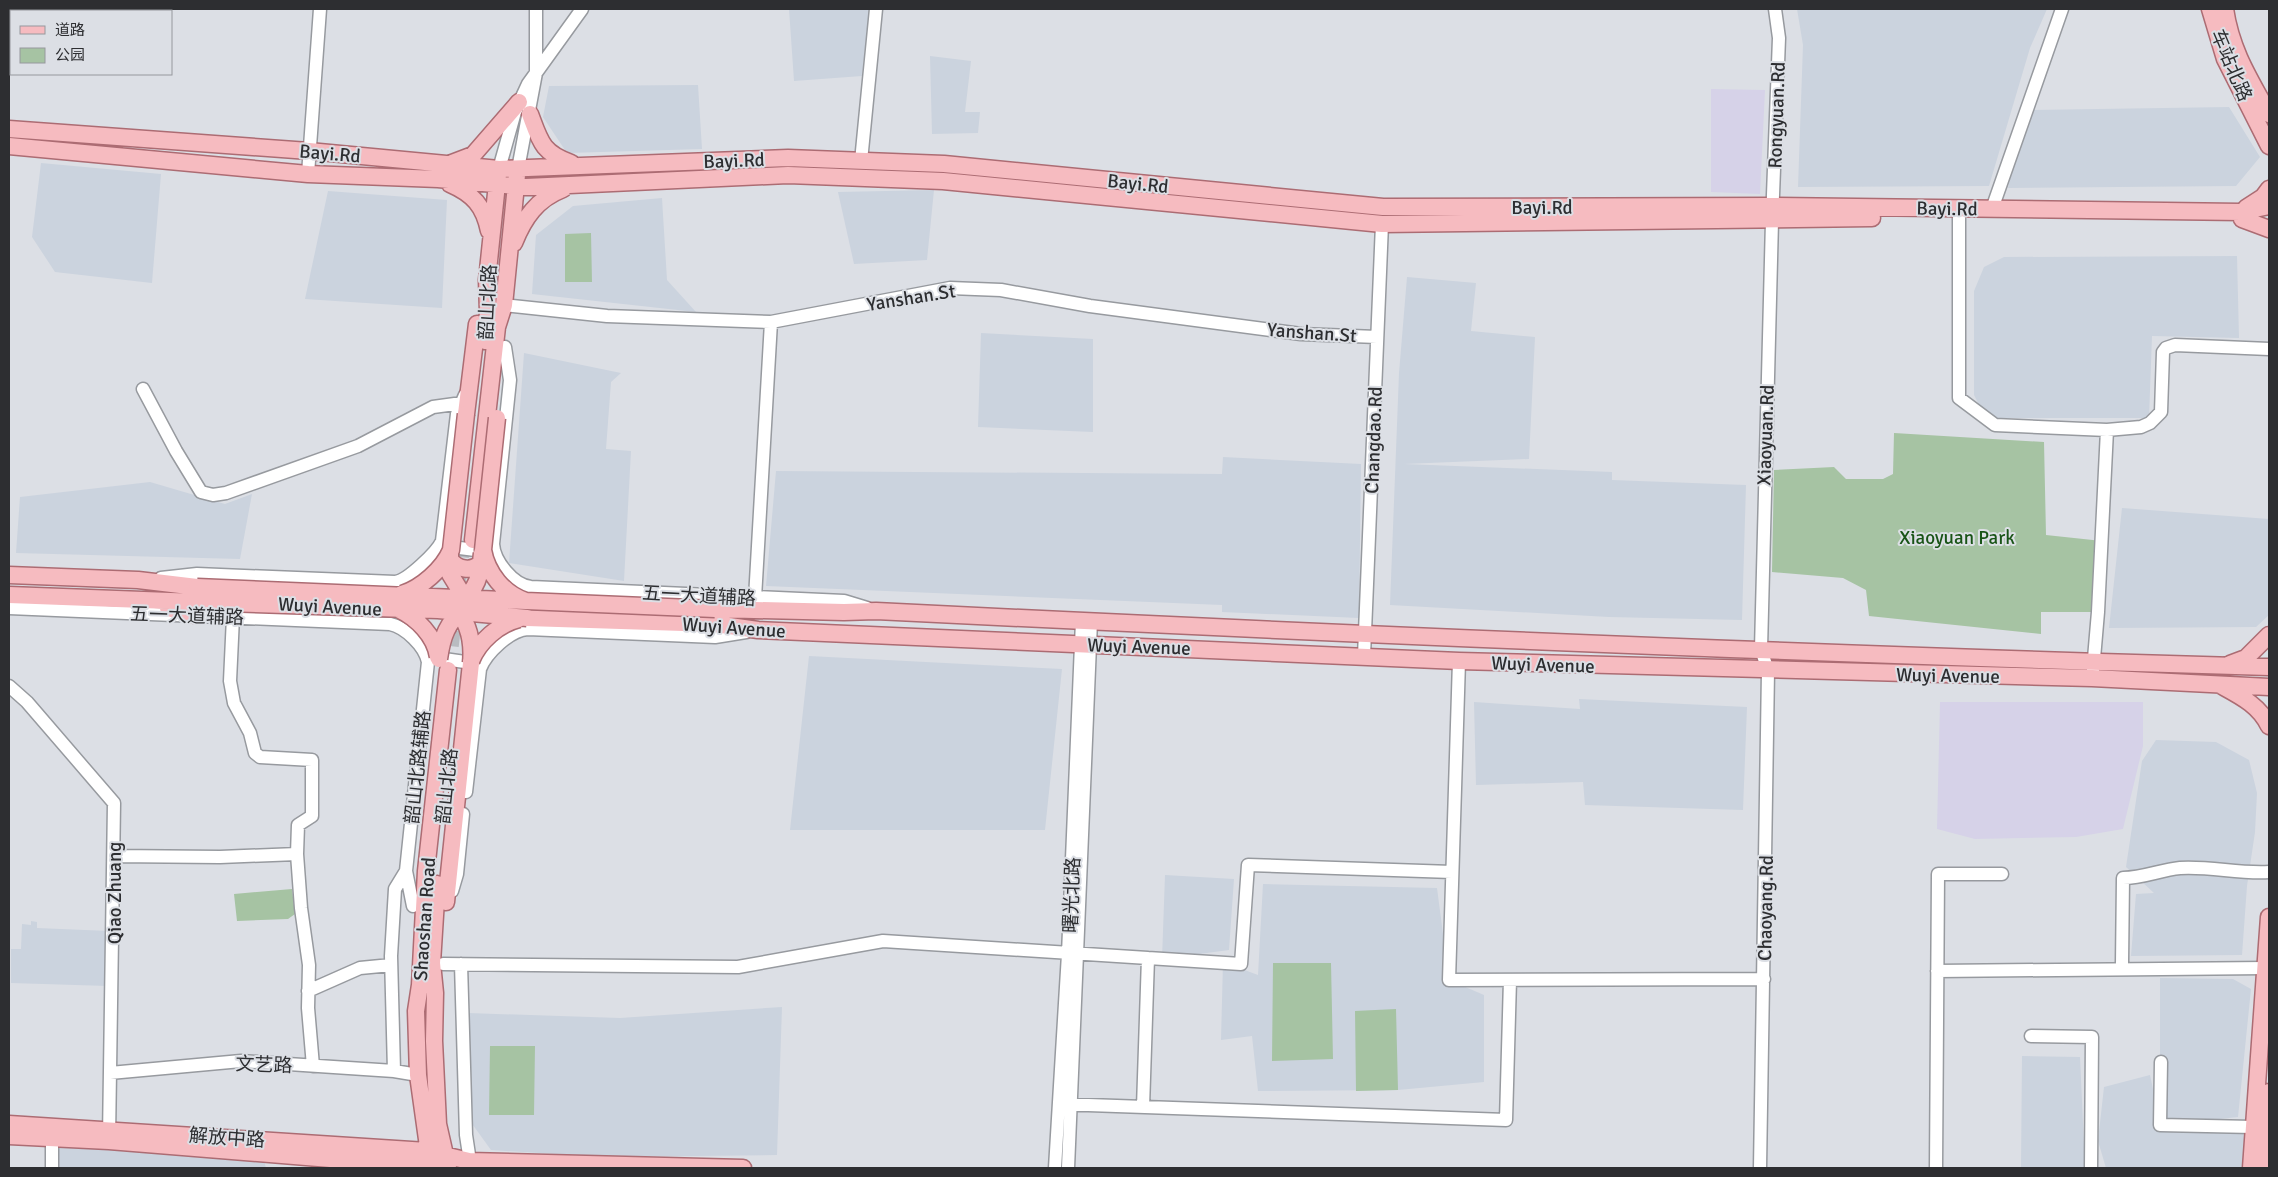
<svg xmlns="http://www.w3.org/2000/svg" width="2278" height="1177" font-family="Signika,'Noto Sans SC',sans-serif">
	<rect width="100%" height="100%" fill="#dcdfe5"/>
	<path fill="#cbd3de" d="M789 9H869L862 76 794 81Z
		M1797 9H2047L2030 48 1989 186 1798 187 1803 45Z
		M930 56 971 61 965 112H980L978 133 932 134Z
		M698 85 702 149 567 153 543 117 549 86Z
		M2229 107 2260 157 2236 186 2008 188 2026 110Z
		M41 163 161 174 152 283 55 272 32 237Z
		M934 190 927 260 854 264 838 192Z
		M328 191 447 200 442 308 305 299Z
		M662 198 667 280 696 312 532 294 536 235 573 206Z
		M2237 256 2239 338 2152 336 2149 418H1996L1982 411 1974 395V291L1984 267 2004 257Z
		M1407 277 1476 283 1471 331 1535 337 1529 459 1404 464 1612 472V480L1746 485 1742 620 1609 617 1390 605 1399 373Z
		M981 333 1093 339V432L978 427Z
		M524 353 621 373 611 382 606 449 631 451 624 581 509 563Z
		M1223 457 1361 464 1359 618 1222 612V605L766 586 776 471 1222 474Z
		M150 482 225 504 252 494 240 559 16 553 20 497Z
		M2122 508 2269 519V615L2256 627 2109 628Z
		M809 656 1062 669 1045 830H790Z
		M1579 699 1747 707 1743 810 1585 805 1583 782 1476 785 1474 702 1580 709Z
		M2156 740 2216 742 2249 760 2257 793 2255 832 2247 886 2242 955 2131 956 2136 894 2154 893 2126 867 2142 761Z
		M1165 875 1234 879 1229 950 1162 959Z
		M1263 884 1437 888 1449 980 1484 995V1082L1398 1090 1258 1091 1252 1036 1221 1040 1223 962 1258 975Z
		M31 921 37 922V928L109 931 108 986 11 983V949H21L22 924 31 925Z
		M2160 978 2233 979 2251 989 2238 1117 2164 1125 2251 1135 2241 1168H2106L2098 1141 2104 1087 2150 1075 2160 1122Z
		M782 1007 777 1155 601 1157 491 1150 470 1121 468 1013 620 1018Z
		M2022 1056 2080 1057 2085 1168H2021Z
		M57 1144 262 1154 266 1168H57Z"/>
	<path fill="#d6d2e8" d="M1711 89 1765 90 1760 194 1711 192Z
		M1940 702H2143V746L2123 829 2076 837 1975 839 1937 829Z"/>
	<path fill="#a6c3a3" d="M591 233 592 282H565V234Z
		M1894 433 2044 442 2046 535 2102 541 2098 612H2041V634L1869 616 1866 590 1843 578 1772 572 1774 470 1834 467 1846 479H1883L1893 474Z
		M292 889 295 914 288 919 237 921 234 894Z
		M1273 963H1331L1333 1059 1272 1061Z
		M1396 1009 1398 1090 1356 1091 1355 1011Z
		M490 1046H535L534 1115H489Z"/>
	<g fill="none" stroke-linecap="round" stroke-linejoin="round">
		<path stroke="#b9bcc1" stroke-width="16" stroke-dasharray="16 8" stroke-linecap="butt" d="M458 581 463 539
			M448 670 454 618"/>
		<defs>
			<path id="minor" d="M861 161 876 9
				M499 169 515 112 528 84 582 9
				M518 169 536 73V9
				M308 174 320 9
				M1992 209 2062 9
				M1959 215V398L1995 425 2107 430 2141 427 2150 423 2161 412 2163 352 2166 348 2175 345 2269 349
				M504 305 607 316 771 322 950 288 1001 290 1090 306 1301 334 1377 337
				M505 347 510 380 493 544C494 561 513 585 531 587L844 601 867 608
				M143 389 176 451 201 492 213 495 226 493 358 446 433 407 462 403
				M444 546 491 552
				M161 578 197 574 395 582C407 581 437 552 442 541L457 414 465 395
				M755 598 771 322
				M9 608 390 624C405 627 425 646 428 662L406 871 413 906
				M233 617 230 681 234 703 250 733 255 753 260 757 312 760V816L298 825 297 854
				M1364 656 1382 224
				M430 657 479 664
				M1459 661 1449 980 1764 979
				M2093 670 2098 612 2107 430
				M9 686 27 702 114 803 109 1138
				M466 792 480 669C486 653 510 630 528 629L715 637 746 632
				M114 856 220 857 297 854 301 908 309 965 308 1008 313 1066
				M452 891 457 874 463 814
				M2122 963 2123 878C2143 878 2160 870 2180 868 2210 866 2239 874 2269 872
				M443 964 738 967 883 941 1241 964 1248 865 1452 872
				M461 964 466 1135 471 1168
				M1937 971 2266 968
				M308 991 360 968 391 965
				M2031 1036 2092 1037 2091 1168
				M2161 1062 2160 1125 2253 1127
				M394 1071 391 956 395 889 406 871
				M110 1073 241 1061 394 1071 418 1075
				M1060 1104 1506 1120 1510 980
				M1143 1107 1148 958
				M52 1168V1139
				M1055 1168 1068 954 1082 621
				M1068 1168 1091 621
				M1760 1168 1768 671 1761 649 1772 221 1779 38 1775 9
				M1936 1168 1938 874H2002"/>
			<path id="major" d="M2210 9 2225 59 2269 146
				M2225 9C2231 50 2249 78 2269 114
				M530 114C540 141 542 153 571 163
				M9 129 309 151 499 169 788 158 944 164 1383 207 1772 206 2241 212 2269 206
				M9 146 308 174 438 179 526 187 788 175 943 181 1382 224 1872 218
				M452 163 473 155 519 102
				M450 184C473 194 484 206 489 231
				M2246 208 2263 197 2269 189
				M2242 219 2269 229
				M514 243C524 218 537 199 563 189
				M485 341 488 313 487 280 498 174
				M466 414 477 324
				M473 540 497 327 504 305 517 175
				M9 575 138 580 197 587
				M9 595 197 602
				M168 608 195 615
				M715 609 844 612 876 611C1340 634 1805 654 2269 667
				M527 618 715 624 758 630 1459 661 2092 678 2269 687
				M2230 664 2246 658 2269 635
				M2220 685C2240 696 2259 705 2269 726
				M437 884 432 963 435 993 434 1041 438 1124 448 1168
				M446 902 471 663
				M9 1124 427 1151 469 1161 743 1168
				M9 1136 109 1141 440 1168
				M431 1168 418 1075 416 1011 420 985 426 871 448 670
				M2251 1168 2269 917
				M2265 1168 2269 1092"/>
		</defs>
		<use href="#minor" stroke="#979a9f" stroke-width="15"/>
		<use href="#major" stroke="#ac6c73" stroke-width="19"/>
		<use href="#minor" stroke="#fff" stroke-width="12"/>
		<use href="#major" stroke="#f6bbc0" stroke-width="16"/>
		<defs>
			<path id="major-bridge" d="M497 418 483 550C487 573 504 594 526 601
				M450 553V574L469 605
				M450 559C457 570 472 572 481 563
				M197 587 715 609
				M402 594C421 588 443 569 451 550L466 414
				M197 602 438 610 527 618
				M459 603C478 589 480 576 482 553
				M454 607C469 622 473 642 471 663
				M398 609C417 618 435 636 438 657
				M439 659C442 637 447 622 465 608
				M471 661C479 641 499 624 519 619"/>
		</defs>
		<use href="#major-bridge" stroke="#ac6c73" stroke-width="19" stroke-linecap="butt"/>
		<use href="#major-bridge" stroke="#f6bbc0" stroke-width="16"/>
	</g>
	<g text-anchor="middle" stroke-width="4" stroke-linejoin="round" paint-order="stroke">
		<g font-size="19" fill="#2d2e31" stroke="#dcdfe5">
			<text transform="translate(2232 65) rotate(67)" y="7">车站北路</text>
			<text transform="translate(1776 115) rotate(-88)" y="7">Rongyuan.Rd</text>
			<text transform="translate(330 153) rotate(5)" y="7">Bayi.Rd</text>
			<text transform="translate(734 160) rotate(-2)" y="7">Bayi.Rd</text>
			<text transform="translate(1138 183) rotate(6)" y="7">Bayi.Rd</text>
			<text x="1542" y="214">Bayi.Rd</text>
			<text transform="translate(1947 208) rotate(1)" y="7">Bayi.Rd</text>
			<text transform="translate(911 297) rotate(-9)" y="7">Yanshan.St</text>
			<text transform="translate(487 302) rotate(-87)" y="7">韶山北路</text>
			<text transform="translate(1312 332) rotate(4)" y="7">Yanshan.St</text>
			<text transform="translate(1765 435) rotate(-88)" y="7">Xiaoyuan.Rd</text>
			<text transform="translate(1373 440) rotate(-88)" y="7">Changdao.Rd</text>
			<text transform="translate(699 595) rotate(3)" y="7">五一大道辅路</text>
			<text transform="translate(330 606) rotate(3)" y="7">Wuyi Avenue</text>
			<text transform="translate(187 615) rotate(2)" y="7">五一大道辅路</text>
			<text transform="translate(734 627) rotate(4)" y="7">Wuyi Avenue</text>
			<text transform="translate(1139 646) rotate(2)" y="7">Wuyi Avenue</text>
			<text transform="translate(1543 664) rotate(2)" y="7">Wuyi Avenue</text>
			<text transform="translate(1948 675) rotate(1)" y="7">Wuyi Avenue</text>
			<text transform="translate(417 767) rotate(-84)" y="7">韶山北路辅路</text>
			<text transform="translate(446 786) rotate(-84)" y="7">韶山北路</text>
			<text transform="translate(114 893) rotate(-90)" y="7">Qiao Zhuang</text>
			<text transform="translate(1071 895) rotate(-88)" y="7">曙光北路</text>
			<text transform="translate(1765 908) rotate(-89)" y="7">Chaoyang.Rd</text>
			<text transform="translate(424 919) rotate(-86)" y="7">Shaoshan Road</text>
			<text transform="translate(264 1064) rotate(2)" y="7">文艺路</text>
			<text transform="translate(227 1137) rotate(4)" y="7">解放中路</text>
		</g>
		<g font-size="19" fill="#195417" stroke="#dcdfe5">
			<text x="1957" y="544">Xiaoyuan Park</text>
		</g>
	</g>
	<rect width="2278" height="1177" fill="none" stroke="#2d2e31" stroke-width="20"/>
	<rect x="10" y="10" width="162" height="65" fill="#dcdfe5" stroke="#96989d"/>
	<rect x="20" y="26" width="25" height="8" fill="#f6bbc0" stroke="#96989d"/>
	<text x="55" y="35" font-size="15" fill="#2d2e31">道路</text>
	<rect x="20" y="48" width="25" height="15" fill="#a6c3a3" stroke="#96989d"/>
	<text x="55" y="60" font-size="15" fill="#2d2e31">公园</text>
</svg>
